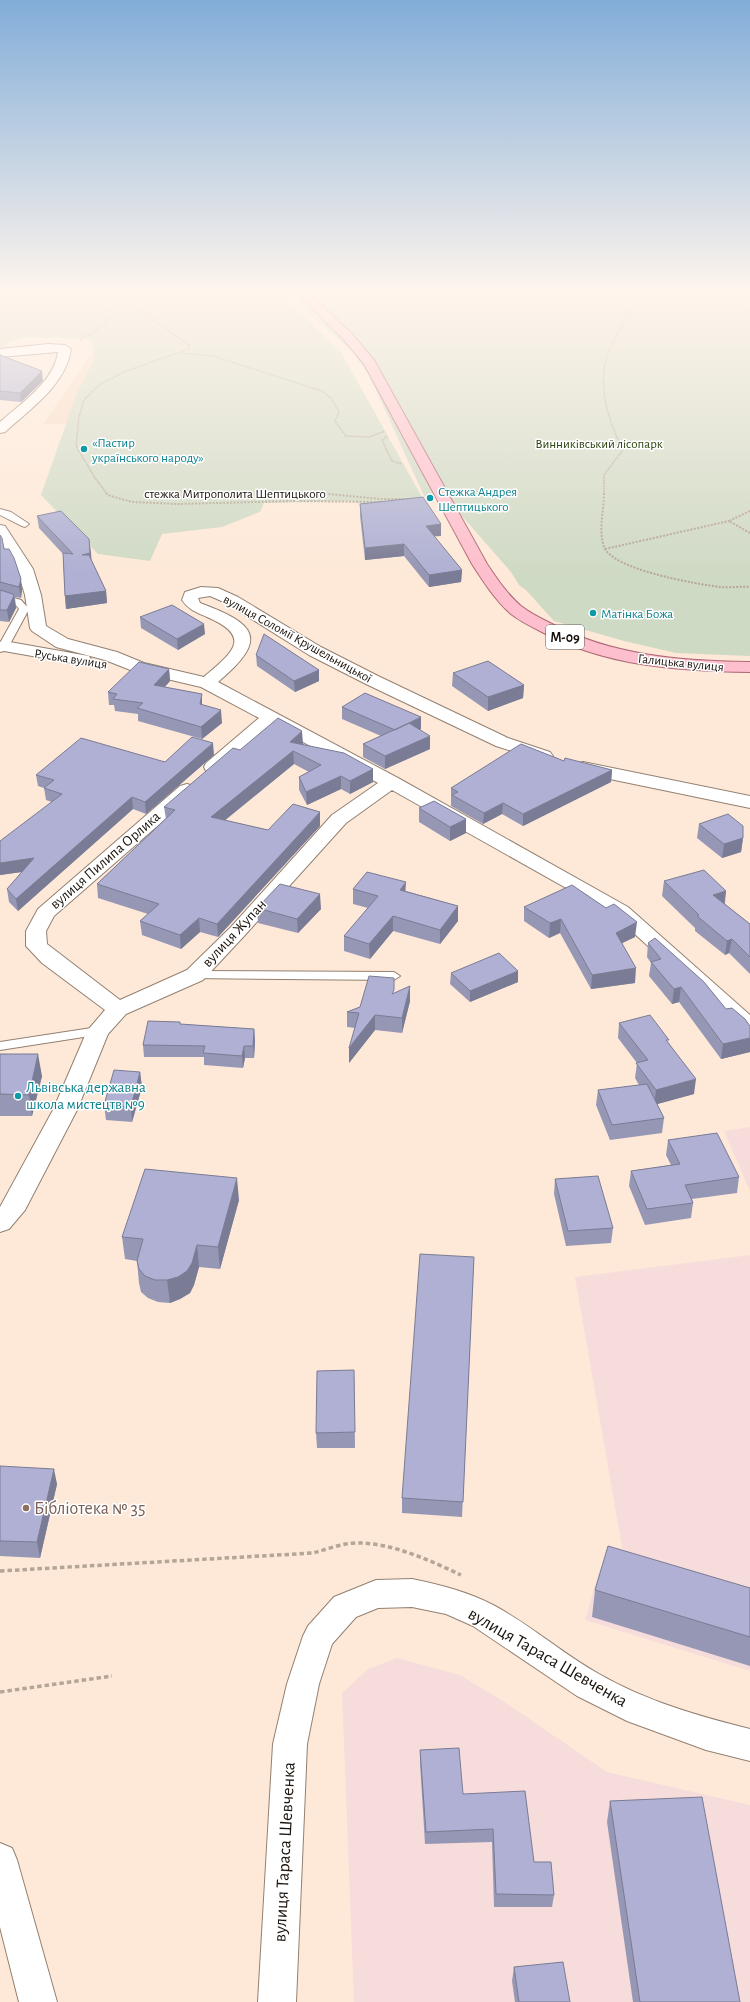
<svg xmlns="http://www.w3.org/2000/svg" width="750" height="2002" font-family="'Alegreya Sans',sans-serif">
	<rect width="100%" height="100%" fill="#fee9d8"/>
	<path fill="#f7dbc5" d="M135 292 67 424H43Z"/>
	<path fill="#f7dcdc" d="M750 1127V1191L724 1131Z
		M750 1255V1671L585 1620 600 1568 627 1576 575 1277Z
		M397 1658 460 1675 506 1703 607 1772 750 1805V2002H354L342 1693 368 1669Z"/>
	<path fill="#cfdac5" d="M0 292H284L286 298 341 352 423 499 363 505 352 501 264 503 260 512 222 527 162 534 150 561 98 554 41 495 77 393 95 358 91 339 26 337 9 342 7 346 0 348Z
		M299 292H750V656L676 653 624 641 554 621 526 590 519 585 511 572 446 498H425L369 375 352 351 301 307Z"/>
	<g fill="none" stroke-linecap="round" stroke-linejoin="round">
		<defs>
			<path id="lane" d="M0 509 11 512 29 524 25 527 22 526 0 515Z
				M0 594 21 600 29 609 9 646 7 648 0 649V643L19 609 15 604 0 600Z
				M195 971 394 972 400 976 394 980 190 978 189 975 190 972Z
				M98 1027 103 1028 105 1031 103 1034 0 1050V1042Z"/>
			<path id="street" d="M48 344 65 345 71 349C66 385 30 409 5 432L0 433V422C21 403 54 382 58 352L0 357V349Z
				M0 525 5 526 33 569 41 595 46 626 68 639 117 652 144 663 204 677C232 653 254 637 207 617 196 612 189 610 182 600L185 592 201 587 218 588 238 597 321 647 378 676 508 738 550 752 553 756 550 760 544 761 496 746 366 684 309 655 226 603 210 596 198 598 200 603C257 624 269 639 218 682L398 778 628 907 750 1015V1034L742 1032 614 915 392 790 346 823 245 935 203 980 126 1014 108 1034 77 1110 25 1210 9 1229 0 1232V1207L53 1110 87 1031 105 1010 42 963 26 946V931L38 909 180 786 187 784 194 786 196 790 194 794 54 916 46 931 47 944 120 1000 187 970 231 927 332 815 378 783 272 725 220 771 213 773 206 771 204 767 206 763 259 718 201 687 133 671 105 660 56 647 32 631 30 628 25 595 17 569 0 541Z
				M4 641 83 655 89 656 91 660 89 664 83 665 4 651 0 652V642Z
				M583 762 750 796V808L576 772 574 768 576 764Z
				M412 1579C441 1585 469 1592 495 1606 532 1626 563 1654 599 1674 646 1701 698 1716 750 1729V1761L706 1750 627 1721 577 1696 473 1626 446 1614 412 1607 378 1608 356 1617 332 1644 319 1684 307 1744 296 2002H258L273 1744 287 1684 303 1636 308 1626 334 1597 376 1580Z
				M0 1843 12 1848 17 1860 57 2002H19L0 1927Z"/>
			<path id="primary" d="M300 292H312V296L352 334 374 360 487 564C497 579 507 594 521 606 530 613 540 618 550 623 612 656 681 661 750 662V672C678 671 604 666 540 631 530 626 520 621 511 614 495 600 483 581 472 564L364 364 344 340 303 299Z"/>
		</defs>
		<use href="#lane" stroke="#938071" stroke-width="2"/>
		<use href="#street" stroke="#938071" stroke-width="2"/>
		<use href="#primary" stroke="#ad6874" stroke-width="2"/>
		<path stroke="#b5a597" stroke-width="1.5" stroke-dasharray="1.5 1" stroke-linecap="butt" d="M72 292 81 299 113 301
			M0 298 25 292
			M80 340C107 325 109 324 115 294L118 292
			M181 353 213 356 322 391 331 398 339 412 335 421 346 436 369 437 385 431
			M387 436 382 440 392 461 402 464
			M308 492 328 494
			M107 494 95 478 76 446 79 417 84 400 99 385 124 372 189 349V345L138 309 142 292
			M604 494V475L623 450C608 421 596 383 609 351 617 330 632 315 635 292"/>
		<path stroke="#b5a597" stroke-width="2" stroke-dasharray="2 1.5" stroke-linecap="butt" d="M106 493 108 495 132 502 179 504 294 501 382 502
			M318 493 381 499H413
			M604 493C604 512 598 529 604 547 613 570 697 584 720 587 730 588 740 586 750 587
			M750 511 729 521 750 533
			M605 549 729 521"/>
		<path stroke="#b5a597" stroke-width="3.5" stroke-dasharray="4.5 3" stroke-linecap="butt" d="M0 1571 313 1553C328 1549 345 1542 361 1543 395 1544 431 1561 461 1575
			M0 1692 112 1676"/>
		<use href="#lane" fill="#fff" fill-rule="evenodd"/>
		<use href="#street" fill="#fff" fill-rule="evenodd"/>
		<use href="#primary" fill="#fdbfcd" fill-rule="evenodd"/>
	</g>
	<path fill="#9697b5" d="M0 355 43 381 21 402 0 400Z
		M360 504 441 536H434L462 570 461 582 429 587 404 556 365 560 360 516Z
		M37 516 89 539 91 560 106 591 107 603 66 609 63 554 39 528Z
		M0 535 4 549 22 590 21 598 15 597 16 608 9 622 0 621Z
		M140 617 205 634 178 650 141 628Z
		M256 655 319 670V681L295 692 257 666Z
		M169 669 170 681 165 687 202 694V705L222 723 202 739 138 721V714L115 711 114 705H109L108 692Z
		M453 673 524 685 523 698 488 711 452 686Z
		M342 707 421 729 419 730 430 749 385 769 363 757V744L381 736 342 719Z
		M302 744 373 769V782L350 794 341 789 307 805 299 790V777L309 772 294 764 224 820 268 830 320 826 218 937 200 932 181 949 142 935 140 921 148 914 98 898 97 884 166 819 164 807 240 750 303 744Z
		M214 755 146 814 133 809 18 911 9 902 7 889 22 872 0 875 52 802 46 800 44 788 38 786 36 775 165 762Z
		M564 761 612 770 611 782 523 826 502 814 483 824 451 806V788Z
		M419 808 466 833 450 841 419 822Z
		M699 824 743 838 741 852 722 858 697 838Z
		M664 881 726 891 725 904 750 924V974L729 953 725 955 695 931V928L662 896Z
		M353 889 406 891 458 906V921L440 944 393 931 370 959 344 951V936L368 908 353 904Z
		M524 907 635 937 622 943 635 983 591 989 560 933 549 938 524 921Z
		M257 908 321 909 298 933 258 923Z
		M648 943 726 1009 750 1026V1052L721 1059 679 1002 672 1004 649 976 651 963 647 957Z
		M451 973 518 982 470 1002 450 984Z
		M394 993 410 1001 402 1033 375 1030 349 1063 355 1028 347 1027V1012Z
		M180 1022V1024L254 1029 255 1041 254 1058H245L243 1068 204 1065V1057H144L143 1045Z
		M619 1023 669 1043 694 1094 657 1104 664 1118 662 1133 610 1140 596 1105 598 1090 639 1085 635 1078 637 1063 618 1038Z
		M0 1054 42 1076 32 1116H0Z
		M140 1072 142 1087 132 1122 106 1120 104 1105Z
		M668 1140 739 1177 737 1193 692 1199 693 1203 691 1218 645 1225 629 1186 631 1171 671 1165 666 1155Z
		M555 1179 613 1228 611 1243 566 1246 554 1194Z
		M239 1200 220 1269 199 1267 194 1285 190 1293 180 1299 170 1303 158 1302 148 1298 141 1292 139 1283 137 1261 125 1259 122 1237Z
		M474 1257 462 1517 402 1513V1498Z
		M354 1370 355 1448H317L316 1433Z
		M0 1466 57 1484 40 1558 0 1556Z
		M750 1588V1666L592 1617 595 1590Z
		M420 1750 463 1794 534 1862 554 1895 552 1907H494L492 1842 425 1844 420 1763Z
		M610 1801 740 2002H633L607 1822Z
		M514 1967 570 2002H515L512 1981Z"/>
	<path fill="#7a7b94" d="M42 371 43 381 21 402 20 393Z
		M441 524V536L426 537V526Z
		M89 539 91 552 92 566 82 555Z
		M404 544V556L365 560V548Z
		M462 570 461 582 429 587V575Z
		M21 579 22 590 21 598 19 587Z
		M106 591 107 603 66 609 65 596Z
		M14 596 16 608 9 622 7 610Z
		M204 624 205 634 178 650 177 639Z
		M169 669 170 681 155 697 154 685Z
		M319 670V681L295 692 294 681Z
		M524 685 523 698 488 711V697Z
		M202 694V706L200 704Z
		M221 710 222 723 202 739 201 727Z
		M421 717V729L395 742V730Z
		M302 731 303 744 294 751H293L294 764 212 831 211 817 290 742Z
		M430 736V749L385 769V756Z
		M213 743 214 755 146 814 145 802Z
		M373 769V782L350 794V781Z
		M612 770 611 782 523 826V814Z
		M341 776V789L307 805 306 792Z
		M132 797 133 809 18 911 16 899Z
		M503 803 502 814 483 824 484 813Z
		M320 812V826L218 937 217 924Z
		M466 819V833L450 841V827Z
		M743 838 741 852 722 858 724 844Z
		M34 858 36 870 0 875V863Z
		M406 882 405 897 400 890Z
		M726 891 724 905 713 895Z
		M320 894 321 909 298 933 297 919Z
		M458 906V921L440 944V930Z
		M393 916V931L370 959 369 944Z
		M199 918 200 932 181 949 180 935Z
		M561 919 560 933 549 938 550 923Z
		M637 922 635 937 614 947 616 933Z
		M732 939 729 953 725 955 727 941Z
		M636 968 635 983 591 989 592 975Z
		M518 971V982L470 1002V991Z
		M410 986V1001L402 1033V1018Z
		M681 987 679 1002 672 1004 674 989Z
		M375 1015V1030L349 1063V1048Z
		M254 1029 255 1041 254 1058 253 1046Z
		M750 1038V1052L721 1059 723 1044Z
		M244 1046 245 1058 243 1068 242 1056Z
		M38 1054 42 1076 32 1116 29 1095Z
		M140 1072 142 1087 132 1122 131 1107Z
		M696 1079 694 1094 654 1105 656 1090Z
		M237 1178 239 1200 220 1269 218 1247Z
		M197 1245 199 1267 194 1285 190 1293 180 1299 170 1303 167 1280Z
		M54 1469 57 1484 40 1558 37 1542Z"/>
	<path fill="#afb0d3" stroke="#7a7b94" d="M0 355 42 371 20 393 0 391Z
		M423 497 441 524 426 526 462 570 429 575 404 544 365 548 360 504Z
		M61 511 89 539 90 553 82 555H89L106 591 65 596 63 553 73 554 37 516Z
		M0 535 2 538 4 549H9L14 558 21 579 19 587 0 582Z
		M0 590 13 594 14 596 7 610H0Z
		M172 605 204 624 177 639 140 617Z
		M264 634 319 670 294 681 256 655Z
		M488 661 524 685 488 697 453 673Z
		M139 662 169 669 154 685 202 694 200 704 221 710 201 727 137 708 143 703 113 699 117 694 108 692Z
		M365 693 421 717 395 730 342 707Z
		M278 718 302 731 290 742 344 753 373 769 350 781 341 776 306 792 299 777 321 765 293 751 211 817 268 830 293 804 320 812 217 924 199 918 180 935 140 921 159 904 97 884 175 810 164 807 233 748 240 750Z
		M409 723 430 736 385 756 363 744Z
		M192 737 213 743 145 802 132 797 16 899 7 889 34 858 0 863V841L62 794 44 788 54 780 36 775 81 738 165 762Z
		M521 744 564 761 565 758 612 770 523 814 503 803 484 813 452 795 458 792 451 788Z
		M434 801 466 819 450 827 419 808Z
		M728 814 743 826V838L724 844 699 824Z
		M704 870 726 891 713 895 750 924V957L732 939 727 941 697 916 699 915 664 881Z
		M367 872 406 882 400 890 458 906 440 930 393 916 369 944 344 936 378 896 353 889Z
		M280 884 320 894 297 919 257 908Z
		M572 885 606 908 614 904 637 922 616 933 636 968 592 975 561 919 550 923 524 907Z
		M655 938 704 982 726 1009 732 1008 745 1019 750 1026V1038L723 1044 681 987 674 989 651 962 661 959 648 943Z
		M499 953 518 971 470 991 451 973Z
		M369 976 394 978V990L392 994 410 986 402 1018 375 1015 349 1048 359 1013 347 1012 360 1007Z
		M650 1015 669 1040H666L696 1079 656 1090 636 1063 648 1060 619 1023Z
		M148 1021 180 1022V1024L254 1029 253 1046H244L242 1056 203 1053 205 1046 143 1045Z
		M0 1054H38L29 1095 0 1094Z
		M114 1070 140 1072 131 1107 104 1105Z
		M647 1084 664 1118 612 1125 598 1090Z
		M717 1133 739 1177 685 1185 693 1203 647 1209 631 1171 680 1164 668 1140Z
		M145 1169 237 1178 218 1247 197 1245 192 1263 187 1271 178 1277 167 1280H155L145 1276 139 1269 137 1261 143 1239 122 1237Z
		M598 1176 613 1228 568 1231 555 1179Z
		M420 1254 474 1257 463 1502 402 1498Z
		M354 1370 355 1432 316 1433 317 1371Z
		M0 1466 54 1469 37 1542 0 1541Z
		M608 1546 750 1588V1637L595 1590Z
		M459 1748 463 1794 525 1791 534 1862H551L554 1895 496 1894 493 1829 426 1832 420 1750Z
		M702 1797 740 2002H640L610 1801Z
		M563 1962 570 2002H519L514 1967Z"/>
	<linearGradient id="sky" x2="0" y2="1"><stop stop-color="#82add8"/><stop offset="0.51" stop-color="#fff5ed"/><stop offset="1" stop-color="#fff5ed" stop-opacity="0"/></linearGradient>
	<rect width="750" height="573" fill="url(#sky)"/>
	<g fill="#0f9aa8" stroke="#fff" stroke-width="1.5">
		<circle cx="84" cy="449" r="4"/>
		<circle cx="430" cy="498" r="4"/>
		<circle cx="593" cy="613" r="4"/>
		<circle cx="18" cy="1096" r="4"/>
	</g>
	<circle fill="#8d6e63" stroke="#fff" stroke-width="1.5" cx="26" cy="1508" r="4"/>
	<g text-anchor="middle" stroke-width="3" stroke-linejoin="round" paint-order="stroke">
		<g font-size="13" fill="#0d838f" stroke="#fff" text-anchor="start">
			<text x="92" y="447">«Пастир<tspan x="92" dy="15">українського народу»</tspan></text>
			<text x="438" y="496">Стежка Андрея<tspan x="438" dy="15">Шептицького</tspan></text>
			<text x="601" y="618">Матінка Божа</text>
		</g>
		<g font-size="13" fill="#2d4310" stroke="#fff">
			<text x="599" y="448">Винниківський лісопарк</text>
		</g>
		<g font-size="13" fill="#1a130d" stroke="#fff">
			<text x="235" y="498">стежка Митрополита Шептицького</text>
			<text transform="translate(298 638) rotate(29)" y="5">вулиця Соломії Крушельницької</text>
			<text transform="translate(71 658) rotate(9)" y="5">Руська вулиця</text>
			<text transform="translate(681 662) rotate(6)" y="5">Галицька вулиця</text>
		</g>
		<rect fill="#fff" stroke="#5f5a56" stroke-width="1" x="546" y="625" width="38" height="24" rx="3"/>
		<g font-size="14" font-weight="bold" fill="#1a130d">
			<text x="565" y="642">М-09</text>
		</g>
		<g font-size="15" fill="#1a130d" stroke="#fff">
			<text transform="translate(105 860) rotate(-41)" y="5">вулиця Пилипа Орлика</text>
			<text transform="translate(234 933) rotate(-47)" y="5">вулиця Жупан</text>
		</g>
		<g font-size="15" fill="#0d838f" stroke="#fff" text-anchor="start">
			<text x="26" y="1092">Львівська державна<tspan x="26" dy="17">школа мистецтв №9</tspan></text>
		</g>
		<g font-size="18" fill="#785e54" stroke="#fff" text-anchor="start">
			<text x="34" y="1514">Бібліотека № 35</text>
		</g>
		<g font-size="18" fill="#1a130d" stroke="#fff">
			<text transform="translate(548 1657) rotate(30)" y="6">вулиця Тараса Шевченка</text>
			<text transform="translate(284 1852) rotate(-87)" y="6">вулиця Тараса Шевченка</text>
		</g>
	</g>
</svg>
